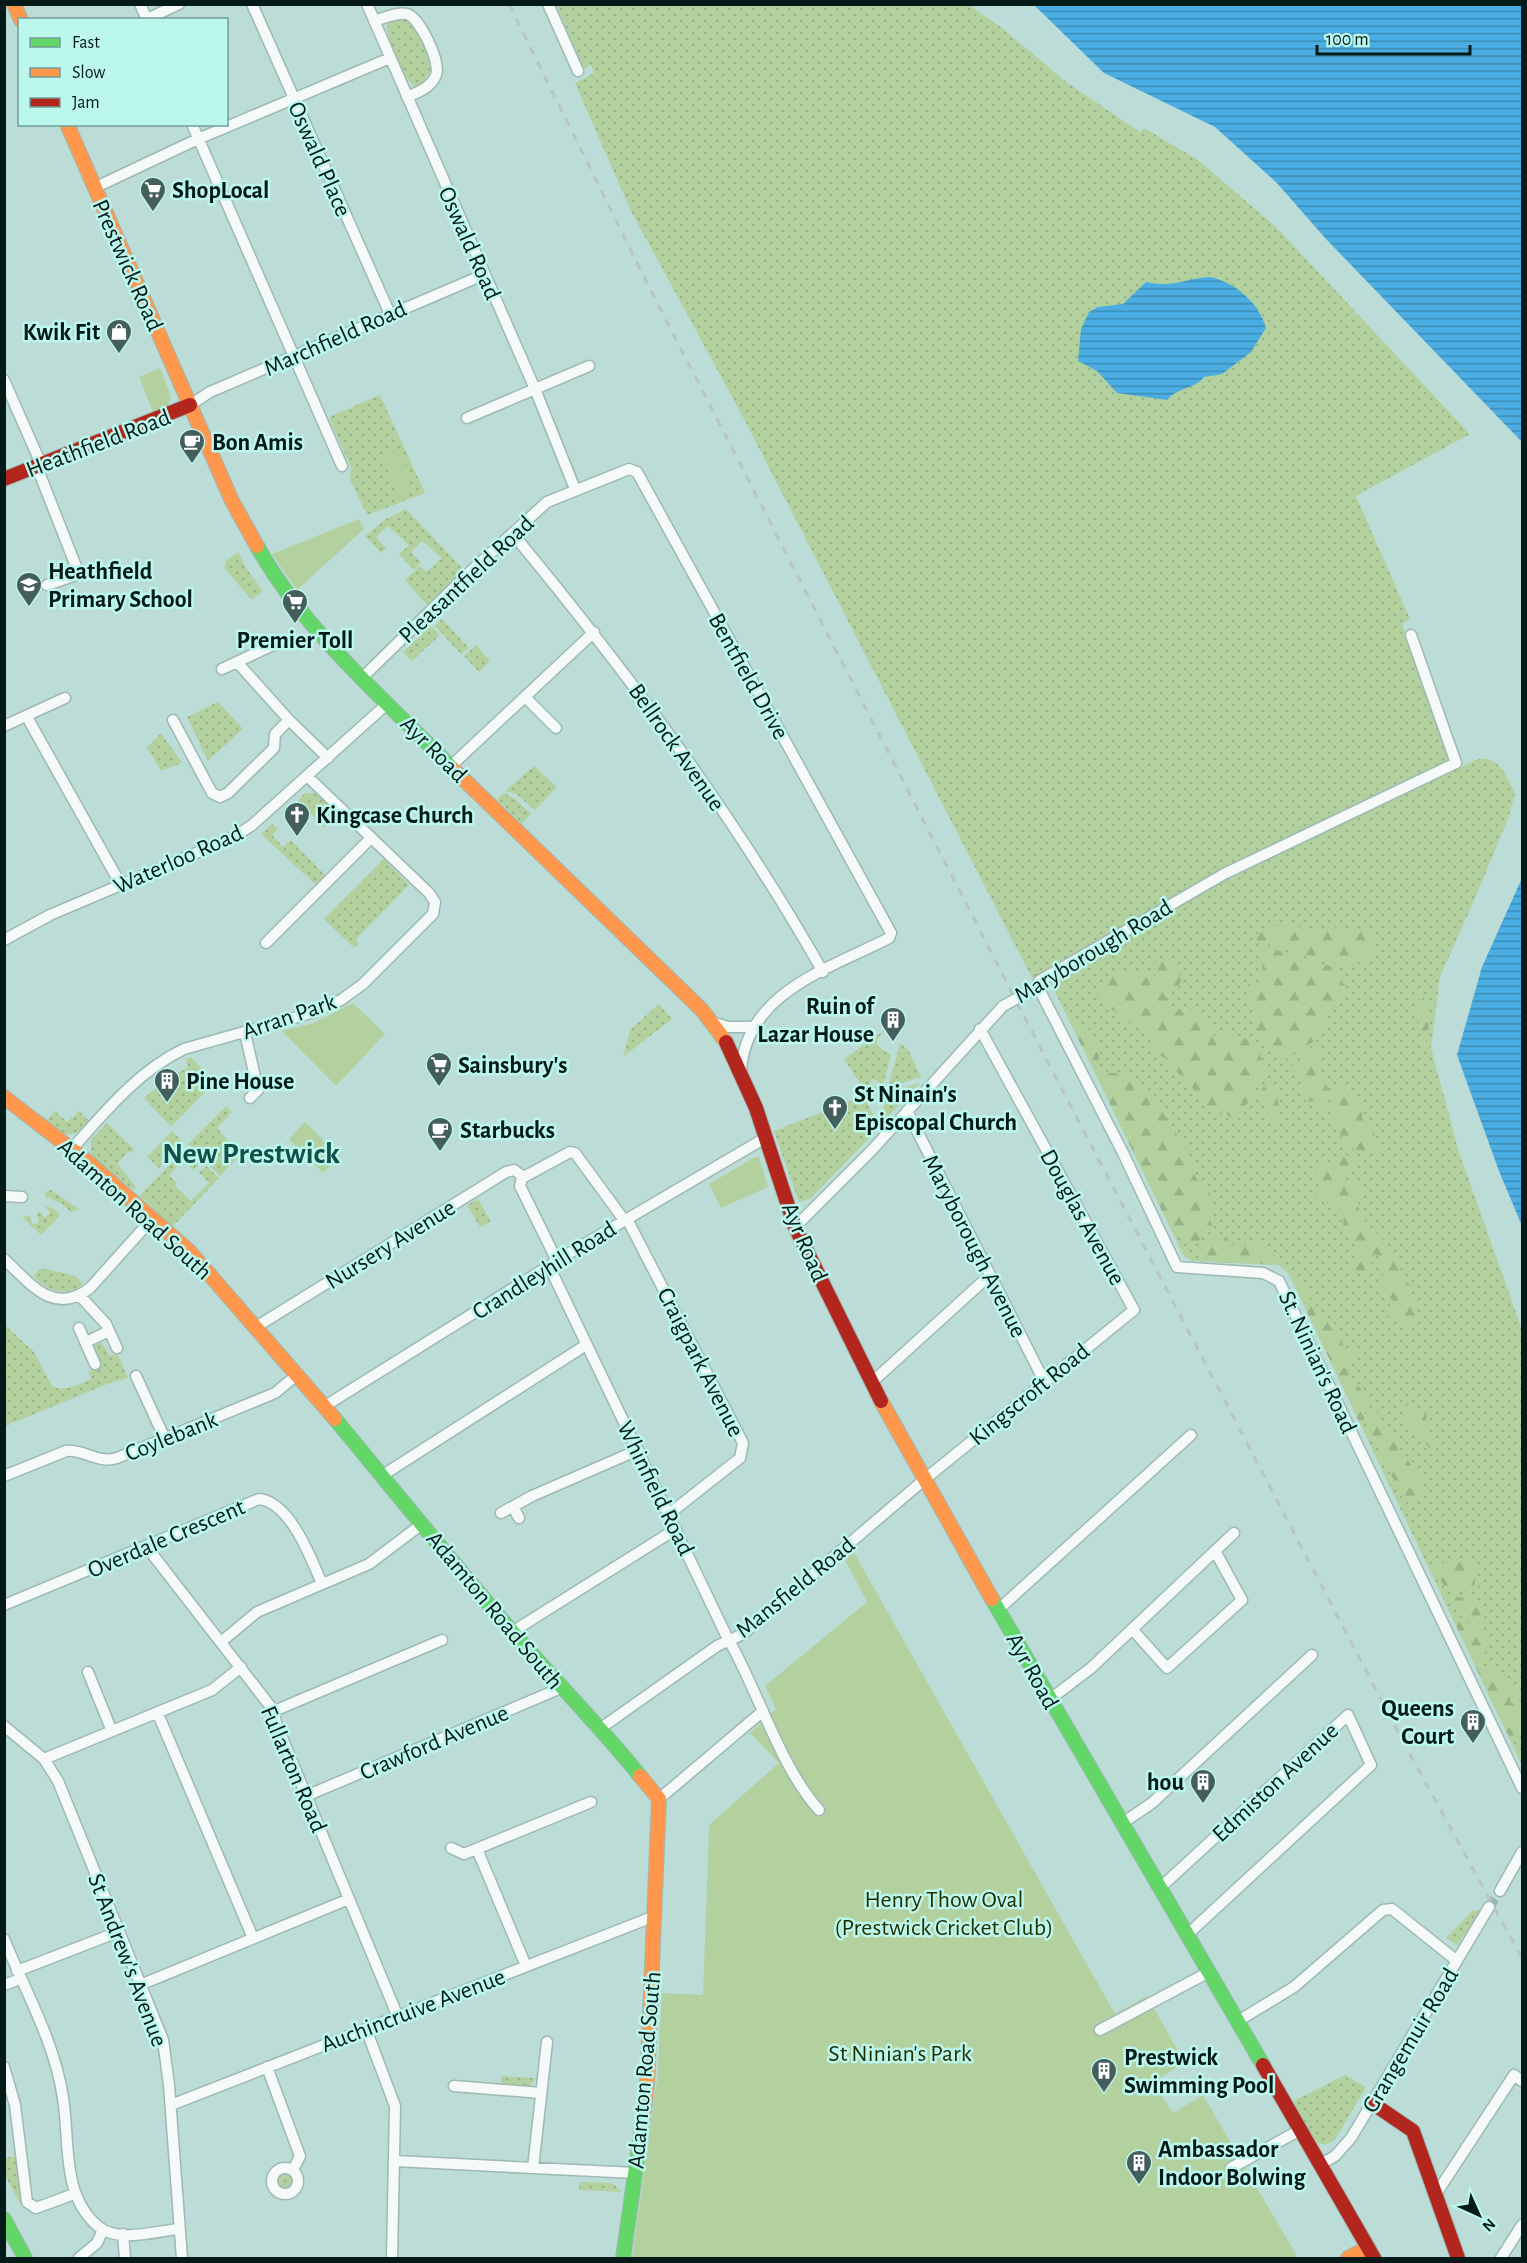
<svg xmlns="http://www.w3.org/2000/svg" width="1527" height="2263" font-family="'Alegreya Sans',sans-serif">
	<defs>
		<pattern id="grass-dots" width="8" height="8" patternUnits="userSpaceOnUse" patternTransform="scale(1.5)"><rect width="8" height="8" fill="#b3d19f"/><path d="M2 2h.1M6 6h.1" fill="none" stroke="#98b388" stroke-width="1.8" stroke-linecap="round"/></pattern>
		<pattern id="forest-firs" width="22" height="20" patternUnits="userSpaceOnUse" patternTransform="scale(1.5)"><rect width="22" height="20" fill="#b3d19f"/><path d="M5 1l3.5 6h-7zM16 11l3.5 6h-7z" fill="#98b388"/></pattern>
		<pattern id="water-rules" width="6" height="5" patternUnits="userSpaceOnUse" patternTransform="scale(1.5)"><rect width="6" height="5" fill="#4bade2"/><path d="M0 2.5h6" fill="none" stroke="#3c8cb6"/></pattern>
	</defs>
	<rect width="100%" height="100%" fill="#bcddd7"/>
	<path fill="url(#grass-dots)" d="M556 5H969L1002 28 1065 81 1140 132 1144 128 1198 160 1276 227 1470 434 1356 496 1410 619 1402 624 1458 768C1465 766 1473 760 1480 759 1500 756 1508 779 1515 794L1509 816 1479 889 1440 977 1431 1048 1459 1152 1522 1330V1765L1289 1274 1279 1265 1192 1261 1183 1255 1155 1193 1050 982 1044 972 1032 978 743 417 631 211 575 83 594 73 591 65 584 69Z
		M401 18C420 25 426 52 431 70L421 86H415C402 79 384 37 388 23Z
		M380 395 425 493 367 515 349 477 352 470 329 417Z
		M406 509 464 570 427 605 405 580 420 566 426 572 442 558 422 541 411 552 421 563 414 570 399 554 409 545 388 526 376 537 386 548 381 553 365 536 384 520Z
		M238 552 246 568 263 591 252 600 224 568 227 560Z
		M442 619 469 648 461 654 435 626Z
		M431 626 440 635 412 661 403 652Z
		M476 645 490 661 479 672 464 656Z
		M218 702 243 729 208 761 187 717Z
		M161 733 182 763 161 771 147 748Z
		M534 766 557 787 535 810 516 794 505 791Z
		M305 793H317L338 815 324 828 298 800Z
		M504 793 514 798 531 814 522 824 497 799Z
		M272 824 278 829 272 835 283 847 291 840 327 877 317 886 261 834Z
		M384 859 409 885 356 939 359 943 354 948 324 919Z
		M659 1004 672 1019 623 1057 630 1030Z
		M885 1030 877 1040V1046L891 1055 883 1085 873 1078 870 1083 880 1090 865 1092 844 1059Z
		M900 1043 908 1050 921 1077 888 1087Z
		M191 1057 215 1082 171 1127 144 1098 172 1075 188 1068 186 1059Z
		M920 1083 882 1123 886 1092Z
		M858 1098 860 1101 866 1099 879 1128 810 1199 799 1202 774 1131Z
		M226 1106 232 1112 217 1128 237 1152 244 1145 247 1148 220 1176 188 1144Z
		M55 1111 67 1122 79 1111 89 1121 76 1133 65 1135 46 1121Z
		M107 1123 135 1150 131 1153 129 1151 117 1163 136 1187 133 1190 91 1156V1140Z
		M172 1131 183 1142 159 1168 147 1157Z
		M187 1147 202 1161 193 1170 183 1160 169 1175 177 1183 175 1186 191 1201 209 1183 199 1172 206 1166 219 1178 172 1227 140 1195Z
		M51 1190 79 1209 71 1212 61 1203 46 1197 45 1192Z
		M478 1199 491 1221 480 1227 467 1205Z
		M44 1205 56 1210 60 1216 41 1235 22 1217 30 1216 32 1224 39 1223 37 1213 39 1211 45 1218 50 1213Z
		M41 1268 75 1276 83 1284C66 1301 46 1289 33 1276Z
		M4 1324 34 1352 52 1386C65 1393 79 1384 91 1379L88 1372 100 1367 92 1350 96 1343H102L110 1356 117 1353 128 1378 110 1383 5 1426Z
		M1473 1910 1481 1911 1457 1945 1446 1938Z
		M1345 2075 1366 2087 1336 2138C1329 2145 1324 2146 1316 2142L1292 2102Z
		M501 2076 536 2078 528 2088 501 2087Z
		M17 2156 22 2203 20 2204 5 2175 4 2158Z
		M276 2181a9 9 0 1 1 18 0a9 9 0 1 1-18 0Z
		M579 2182 612 2183 622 2192 579 2190Z"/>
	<path fill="url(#forest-firs)" d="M1275 925 1324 929 1330 925 1346 932 1354 927 1357 933 1362 926 1376 932 1373 939 1375 950 1348 971 1337 964 1263 943H1252L1253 937Z
		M1266 947 1337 968 1344 974 1341 981 1347 988 1327 1010 1326 1023 1320 1037 1285 1060C1254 1046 1255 1015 1246 986L1250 983 1255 987C1264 976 1265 967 1258 954Z
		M1166 958 1175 964 1181 980 1178 989 1169 994 1150 968 1152 963Z
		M1126 970 1147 974 1164 993 1171 1010 1169 1021 1179 1009 1193 1011 1206 1020 1214 1038 1217 1032C1235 1032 1244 1037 1259 1048L1264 1073 1238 1120 1202 1105 1190 1083 1178 1073 1168 1060 1156 1053 1150 1037 1108 1007 1096 992 1105 979Z
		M1419 997H1423C1431 1013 1430 1030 1424 1046L1418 1019Z
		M1067 1016 1091 1031 1093 1037 1101 1042 1098 1064C1107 1077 1114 1071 1127 1075 1142 1079 1170 1107 1166 1123L1173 1128 1191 1158 1194 1174 1199 1182 1208 1189 1213 1206 1209 1220 1214 1228 1195 1244 1183 1236 1175 1238Z
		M1316 1045 1320 1050 1319 1080H1323L1329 1090 1328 1108 1317 1109 1315 1101 1307 1102 1303 1098C1306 1090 1299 1072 1292 1067L1294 1062 1300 1060 1298 1054Z
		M1267 1081 1273 1083 1280 1110 1279 1119 1274 1120 1270 1118 1261 1091Z
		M1338 1085 1349 1096H1357L1358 1101 1362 1102V1118L1375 1135 1380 1155 1350 1148 1335 1128 1332 1098Z
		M1346 1155 1356 1161 1353 1164 1351 1176 1330 1181 1320 1180 1316 1172 1322 1165Z
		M1347 1180 1364 1183C1353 1205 1358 1217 1376 1232 1386 1240 1395 1256 1402 1267L1399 1270 1403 1279 1413 1288 1411 1294 1415 1302 1416 1320 1406 1325 1390 1319 1387 1311 1392 1300 1382 1287 1383 1274 1378 1256 1375 1254 1368 1269 1358 1273 1352 1270 1357 1243 1343 1229 1344 1211 1316 1197 1325 1185Z
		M1217 1233 1224 1234 1231 1245 1257 1244 1284 1261 1347 1350 1354 1347 1357 1354 1351 1356 1346 1369 1368 1399 1362 1428 1289 1274 1279 1265 1213 1262 1197 1247Z
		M1405 1402 1414 1411 1418 1408 1427 1415 1425 1429 1437 1447 1433 1452 1405 1419 1399 1406Z
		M1372 1405 1424 1485 1418 1500 1403 1499 1368 1427Z
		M1460 1560 1470 1561 1476 1566 1475 1584 1469 1592 1446 1591 1434 1565Z
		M1449 1596 1476 1599 1488 1611 1483 1620 1485 1626 1459 1615Z
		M1447 1607 1458 1619 1488 1631 1483 1665 1495 1667 1500 1674 1498 1680 1502 1683 1505 1674 1522 1695 1510 1699 1511 1703H1520C1527 1717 1521 1733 1513 1745Z"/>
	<path fill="#b3d19f" d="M160 368 171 397 168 406 153 412 139 377Z
		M393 452 410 470 409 496 399 499 382 456Z
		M359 519 364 529 297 590 272 554Z
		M353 1003 385 1034 336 1086 282 1031 314 1023Z
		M305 1122 340 1156 323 1173 289 1139Z
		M755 1157H759L768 1187 721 1208 709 1184Z
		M853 1551 1115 2014 1147 1996 1185 2063 1153 2082 1173 2113 1203 2095 1298 2258H632L657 2080 662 1993 703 1995 709 1825 779 1763 750 1733 776 1709 765 1686 867 1602 844 1558Z"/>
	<path fill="url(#water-rules)" d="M1034 5H1522V442L1326 239 1276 182 1215 127 1104 73Z
		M1209 277C1234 281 1260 304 1266 328L1251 352 1222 374 1204 377C1195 389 1178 387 1167 400L1117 393 1097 371 1078 361 1081 329 1089 312 1098 307 1123 304 1146 282C1174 288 1183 279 1209 277Z
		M1522 878V1226L1499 1171 1457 1055 1482 967Z"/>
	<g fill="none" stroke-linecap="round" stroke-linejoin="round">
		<path stroke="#97b6b1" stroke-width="10" stroke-dasharray="10 5" stroke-linecap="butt" d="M1489 1907 1500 1891"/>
		<defs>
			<path id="street" d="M140 4 147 20
				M252 4 390 314
				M367 4 535 389 575 489
				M548 4 578 71
				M147 19 179 4
				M374 21C384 18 397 12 407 14 420 18 441 62 436 75 431 88 418 92 407 97
				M192 124 342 466
				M94 188 198 139 390 58
				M4 380 41 464
				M190 405 210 392 483 275
				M467 418 589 366
				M37 467 79 574 47 585
				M513 534C627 672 734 815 823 972
				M1411 635 1456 763 1224 874 1039 981 1038 987 1123 1153 1177 1267 1263 1273 1279 1281 1522 1788
				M237 662 289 720 328 758
				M222 669 273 645
				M363 677 470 572 547 502 629 469 637 472 891 933 889 938C829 969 746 992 741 1071
				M525 697 556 728
				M27 717 121 885
				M173 720 212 793 220 797 228 793 274 748 275 734 289 720
				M4 726 65 698
				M451 766 594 632
				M4 940 50 915 231 838 251 826 388 703
				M266 943 370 839
				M712 1022 728 1027H752
				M245 1033 258 1090 250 1098
				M907 1111 1044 1381
				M71 1150C104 1113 139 1070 184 1049L311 1013 341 1000 363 984 433 914 435 902 429 893 308 777
				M4 1196 22 1197
				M627 1219 743 1443 740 1458 669 1514
				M795 1227 872 1150 1003 1006
				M4 1259C30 1283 54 1317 90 1288L152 1219
				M557 1261 520 1186 522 1178 570 1152 575 1153 624 1220
				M549 1266 726 1635C758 1689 778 1764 819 1810
				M80 1296 106 1324 117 1348
				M256 1327 506 1172 514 1170 524 1177
				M79 1328 95 1364
				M86 1342 109 1331
				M136 1376 165 1439
				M871 1383 990 1275
				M325 1406 576 1249 765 1138
				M383 1475 586 1345
				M4 1476 66 1451C84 1449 98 1464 117 1458L275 1393 298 1374
				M513 1507 519 1518
				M501 1513 532 1496 638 1450
				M146 1546 274 1711 276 1723 398 2017
				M4 1605 259 1499C290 1502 311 1558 322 1584
				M999 1609 1191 1435
				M1132 1629 1167 1668 1242 1600 1215 1551
				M512 1632 676 1529
				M221 1642 257 1612 369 1564 422 1524
				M88 1672 111 1729
				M1049 1700 1091 1668 1234 1533
				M274 1711 442 1640
				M158 1714 253 1938
				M4 1726 44 1759 58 1781 163 2040 169 2085 182 2258
				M601 1728 717 1646 743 1634 925 1479 1134 1310 980 1029
				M44 1759 212 1690 241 1667
				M306 1796 561 1688
				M659 1799 763 1711
				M1124 1822 1152 1803 1312 1655
				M451 1848 464 1854 591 1802
				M477 1849 526 1966
				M1161 1887 1348 1715 1371 1765 1188 1934
				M1500 1891 1522 1852
				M4 1939C25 1990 55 2043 63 2098 70 2141 61 2197 99 2227 119 2243 156 2231 179 2229
				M17 1971 118 1932
				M4 1985 20 1979
				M140 1985 349 1899
				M1238 2021 1294 1987 1383 1910 1392 1909 1457 1961
				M366 2029 395 2106 392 2258
				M1100 2030 1209 1972
				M4 2067 15 2105 27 2202 36 2208 74 2194
				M267 2067 300 2156 293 2170
				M454 2086 541 2093
				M171 2105 655 1916
				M395 2161 635 2173
				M1321 2164 1335 2156 1351 2138 1489 1907
				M272 2181a13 13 0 1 1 26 0a13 13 0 1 1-26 0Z
				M533 2168 547 2042
				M1231 2168 1300 2130
				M1436 2194 1514 2075 1522 2081
				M123 2234 125 2258
				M79 2258 97 2243 103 2230
				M1501 2258 1522 2225"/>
			<path id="fast" d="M257 546C305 632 383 698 452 768
				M335 1419C393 1489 450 1560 510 1629 553 1679 599 1725 640 1776
				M992 1599 1263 2065
				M4 2219 25 2258
				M623 2258 641 2132"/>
			<path id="slow" d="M14 4 21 20
				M67 124 232 501 257 546
				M452 768 702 1010 726 1042
				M4 1097 88 1162 189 1251 335 1419
				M881 1401 992 1599
				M640 1776 659 1799 647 2087 641 2132
				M1348 2258 1368 2248"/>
			<path id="jam" d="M4 479 190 405
				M726 1042 756 1108 795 1227 881 1401
				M1263 2065 1374 2258
				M1372 2103 1413 2131 1458 2258"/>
		</defs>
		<use href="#street" stroke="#9eb8b3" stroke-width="13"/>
		<use href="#fast" stroke="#9eb8b3" stroke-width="16"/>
		<use href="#slow" stroke="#9eb8b3" stroke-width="16"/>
		<use href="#jam" stroke="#9eb8b3" stroke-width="16"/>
		<use href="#street" stroke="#f5faf9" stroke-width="10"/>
		<use href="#fast" stroke="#63d668" stroke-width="14"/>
		<use href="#slow" stroke="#ff974d" stroke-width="14"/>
		<use href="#jam" stroke="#b3261e" stroke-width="14"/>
		<path stroke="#bac4c2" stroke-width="3" stroke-dasharray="8 8" stroke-linecap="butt" d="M509 4 644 277 1044 1055 1407 1749 1522 1958"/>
		<defs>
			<path id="street-bridge" d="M1003 1006 1038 987"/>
		</defs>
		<use href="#street-bridge" stroke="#9eb8b3" stroke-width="13" stroke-linecap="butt"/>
		<use href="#street-bridge" stroke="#f5faf9" stroke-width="10"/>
	</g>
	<defs>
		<symbol id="supermarket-pin" viewBox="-11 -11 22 30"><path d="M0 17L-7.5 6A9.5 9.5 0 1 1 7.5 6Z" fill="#445e5b" stroke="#bcf7ed"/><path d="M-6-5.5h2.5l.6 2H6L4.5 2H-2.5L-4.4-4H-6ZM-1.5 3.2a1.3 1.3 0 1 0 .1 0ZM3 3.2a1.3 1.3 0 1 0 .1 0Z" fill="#fff"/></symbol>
		<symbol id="shop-pin" viewBox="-11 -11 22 30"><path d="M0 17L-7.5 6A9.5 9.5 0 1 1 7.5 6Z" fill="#445e5b" stroke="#bcf7ed"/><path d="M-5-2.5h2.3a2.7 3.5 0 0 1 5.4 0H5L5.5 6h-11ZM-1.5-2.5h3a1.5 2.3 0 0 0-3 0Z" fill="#fff"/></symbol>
		<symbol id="cafe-pin" viewBox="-11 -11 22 30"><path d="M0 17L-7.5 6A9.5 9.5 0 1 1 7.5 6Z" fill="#445e5b" stroke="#bcf7ed"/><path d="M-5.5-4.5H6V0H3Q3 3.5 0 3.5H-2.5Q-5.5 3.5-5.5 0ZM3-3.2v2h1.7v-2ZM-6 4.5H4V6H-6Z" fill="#fff"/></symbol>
		<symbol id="school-pin" viewBox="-11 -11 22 30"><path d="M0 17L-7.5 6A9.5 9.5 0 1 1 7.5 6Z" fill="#445e5b" stroke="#bcf7ed"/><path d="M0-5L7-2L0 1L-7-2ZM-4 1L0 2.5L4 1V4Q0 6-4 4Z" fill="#fff"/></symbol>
		<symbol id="church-pin" viewBox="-11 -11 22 30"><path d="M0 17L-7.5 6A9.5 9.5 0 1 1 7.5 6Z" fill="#445e5b" stroke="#bcf7ed"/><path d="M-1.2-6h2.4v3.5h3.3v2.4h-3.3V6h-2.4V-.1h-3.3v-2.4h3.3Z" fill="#fff"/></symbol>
		<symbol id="building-pin" viewBox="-11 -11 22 30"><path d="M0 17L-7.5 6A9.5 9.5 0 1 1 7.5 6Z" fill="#445e5b" stroke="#bcf7ed"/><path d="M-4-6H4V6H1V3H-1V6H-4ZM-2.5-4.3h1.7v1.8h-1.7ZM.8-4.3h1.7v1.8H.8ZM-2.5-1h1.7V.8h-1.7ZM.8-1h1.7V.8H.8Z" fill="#fff"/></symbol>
	</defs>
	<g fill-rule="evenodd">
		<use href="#supermarket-pin" x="138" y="175" width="30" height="40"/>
		<use href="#shop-pin" x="104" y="317" width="30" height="40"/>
		<use href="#cafe-pin" x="177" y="427" width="30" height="40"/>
		<use href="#school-pin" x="14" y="570" width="30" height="40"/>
		<use href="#supermarket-pin" x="280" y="587" width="30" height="40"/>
		<use href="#church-pin" x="282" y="800" width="30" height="40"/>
		<use href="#building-pin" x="878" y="1005" width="30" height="40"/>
		<use href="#supermarket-pin" x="424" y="1050" width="30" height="40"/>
		<use href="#building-pin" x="152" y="1066" width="30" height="40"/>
		<use href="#church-pin" x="820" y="1093" width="30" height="40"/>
		<use href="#cafe-pin" x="425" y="1115" width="30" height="40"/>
		<use href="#building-pin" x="1458" y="1707" width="30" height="40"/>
		<use href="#building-pin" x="1188" y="1767" width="30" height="40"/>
		<use href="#building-pin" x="1089" y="2056" width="30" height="40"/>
		<use href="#building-pin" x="1124" y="2148" width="30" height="40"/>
	</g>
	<g text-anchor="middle" stroke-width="5" stroke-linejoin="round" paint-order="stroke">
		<g font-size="24" fill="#031a18" stroke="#bcf7ed">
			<text transform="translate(320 159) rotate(66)" y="8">Oswald Place</text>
			<text transform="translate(470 243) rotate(66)" y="8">Oswald Road</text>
			<text transform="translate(128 265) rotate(66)" y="8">Prestwick Road</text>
			<text transform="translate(335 338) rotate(-24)" y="8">Marchfield Road</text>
			<text transform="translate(98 443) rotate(-21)" y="8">Heathfield Road</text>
			<text transform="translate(466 579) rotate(-43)" y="8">Pleasantfield Road</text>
			<text transform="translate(749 676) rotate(61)" y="8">Bentfield Drive</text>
			<text transform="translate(677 747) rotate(55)" y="8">Bellrock Avenue</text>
			<text transform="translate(434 749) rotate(45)" y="8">Ayr Road</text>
			<text transform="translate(178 859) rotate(-24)" y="8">Waterloo Road</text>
			<text transform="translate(1093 951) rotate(-31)" y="8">Maryborough Road</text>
			<text transform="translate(289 1016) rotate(-19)" y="8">Arran Park</text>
			<text transform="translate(135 1209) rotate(42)" y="8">Adamton Road South</text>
			<text transform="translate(1083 1217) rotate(61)" y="8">Douglas Avenue</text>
			<text transform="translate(805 1242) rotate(67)" y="8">Ayr Road</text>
			<text transform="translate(390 1244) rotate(-32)" y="8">Nursery Avenue</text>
			<text transform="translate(975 1246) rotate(63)" y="8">Maryborough Avenue</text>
			<text transform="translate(544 1270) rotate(-32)" y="8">Crandleyhill Road</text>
			<text transform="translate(701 1362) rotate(63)" y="8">Craigpark Avenue</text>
			<text transform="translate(1318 1362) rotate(65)" y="8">St. Ninian's Road</text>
			<text transform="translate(1029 1394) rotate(-39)" y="8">Kingscroft Road</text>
			<text transform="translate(171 1436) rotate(-22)" y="8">Coylebank</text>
			<text transform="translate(656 1488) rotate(64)" y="8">Whinfield Road</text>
			<text transform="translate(166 1538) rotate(-23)" y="8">Overdale Crescent</text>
			<text transform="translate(795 1587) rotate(-39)" y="8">Mansfield Road</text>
			<text transform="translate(495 1610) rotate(50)" y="8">Adamton Road South</text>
			<text transform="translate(1033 1671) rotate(61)" y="8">Ayr Road</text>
			<text transform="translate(434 1742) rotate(-23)" y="8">Crawford Avenue</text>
			<text transform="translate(294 1769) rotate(67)" y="8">Fullarton Road</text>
			<text transform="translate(1275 1782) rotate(-43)" y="8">Edmiston Avenue</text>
			<text transform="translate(128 1960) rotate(69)" y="8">St Andrew's Avenue</text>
			<text transform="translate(413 2010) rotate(-21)" y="8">Auchincruive Avenue</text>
			<text transform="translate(1410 2040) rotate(-59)" y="8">Grangemuir Road</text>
			<text transform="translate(644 2070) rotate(-85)" y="8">Adamton Road South</text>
		</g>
		<g font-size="24" font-weight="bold" fill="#031a18" stroke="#bcf7ed" text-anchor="start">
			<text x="172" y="198">ShopLocal</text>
			<text x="100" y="340" text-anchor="end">Kwik Fit</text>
			<text x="212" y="450">Bon Amis</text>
			<text x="48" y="579">Heathfield<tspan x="48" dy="28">Primary School</tspan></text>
			<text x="295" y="648" text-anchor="middle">Premier Toll</text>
			<text x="316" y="823">Kingcase Church</text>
			<text x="874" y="1014" text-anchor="end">Ruin of<tspan x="874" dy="28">Lazar House</tspan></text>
			<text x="458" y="1073">Sainsbury's</text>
			<text x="186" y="1089">Pine House</text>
			<text x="854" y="1102">St Ninain's<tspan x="854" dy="28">Episcopal Church</tspan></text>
			<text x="460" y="1138">Starbucks</text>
			<text x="1454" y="1716" text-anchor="end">Queens<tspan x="1454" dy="28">Court</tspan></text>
			<text x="1184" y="1790" text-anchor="end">hou</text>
			<text x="1124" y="2065">Prestwick<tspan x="1124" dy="28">Swimming Pool</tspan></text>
			<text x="1158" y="2157">Ambassador<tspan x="1158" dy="28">Indoor Bolwing</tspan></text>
		</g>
		<g font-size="24" fill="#233000" stroke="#bcf7ed">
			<text x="944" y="1907">Henry Thow Oval<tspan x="944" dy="28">(Prestwick Cricket Club)</tspan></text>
			<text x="900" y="2061">St Ninian's Park</text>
		</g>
		<g font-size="30" font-weight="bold" fill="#135049" stroke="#bcf7ed">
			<text x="251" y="1163">New Prestwick</text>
		</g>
	</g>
	<rect width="1527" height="2263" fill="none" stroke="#031a18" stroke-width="12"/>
	<rect x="18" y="18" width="210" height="108" fill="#bcf7ed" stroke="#729f98" stroke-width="1.5"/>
	<rect x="30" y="38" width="30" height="9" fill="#63d668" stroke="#729f98" stroke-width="1.5"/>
	<text x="72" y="48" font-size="18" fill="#031a18">Fast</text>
	<rect x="30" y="68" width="30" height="9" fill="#ff974d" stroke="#729f98" stroke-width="1.5"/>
	<text x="72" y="78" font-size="18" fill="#031a18">Slow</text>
	<rect x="30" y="98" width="30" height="9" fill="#b3261e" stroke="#729f98" stroke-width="1.5"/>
	<text x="72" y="108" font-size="18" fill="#031a18">Jam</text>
	<g transform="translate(1479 2215) rotate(135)" stroke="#bcf7ed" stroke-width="4.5" paint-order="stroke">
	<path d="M0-4.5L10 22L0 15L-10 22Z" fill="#031a18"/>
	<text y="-9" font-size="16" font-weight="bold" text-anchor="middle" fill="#031a18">N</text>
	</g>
	<path d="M1317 45v9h153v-9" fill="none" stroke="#031a18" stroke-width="3"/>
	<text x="1326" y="45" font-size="18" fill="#031a18" stroke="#bcf7ed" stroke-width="4.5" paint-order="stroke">100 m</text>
</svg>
